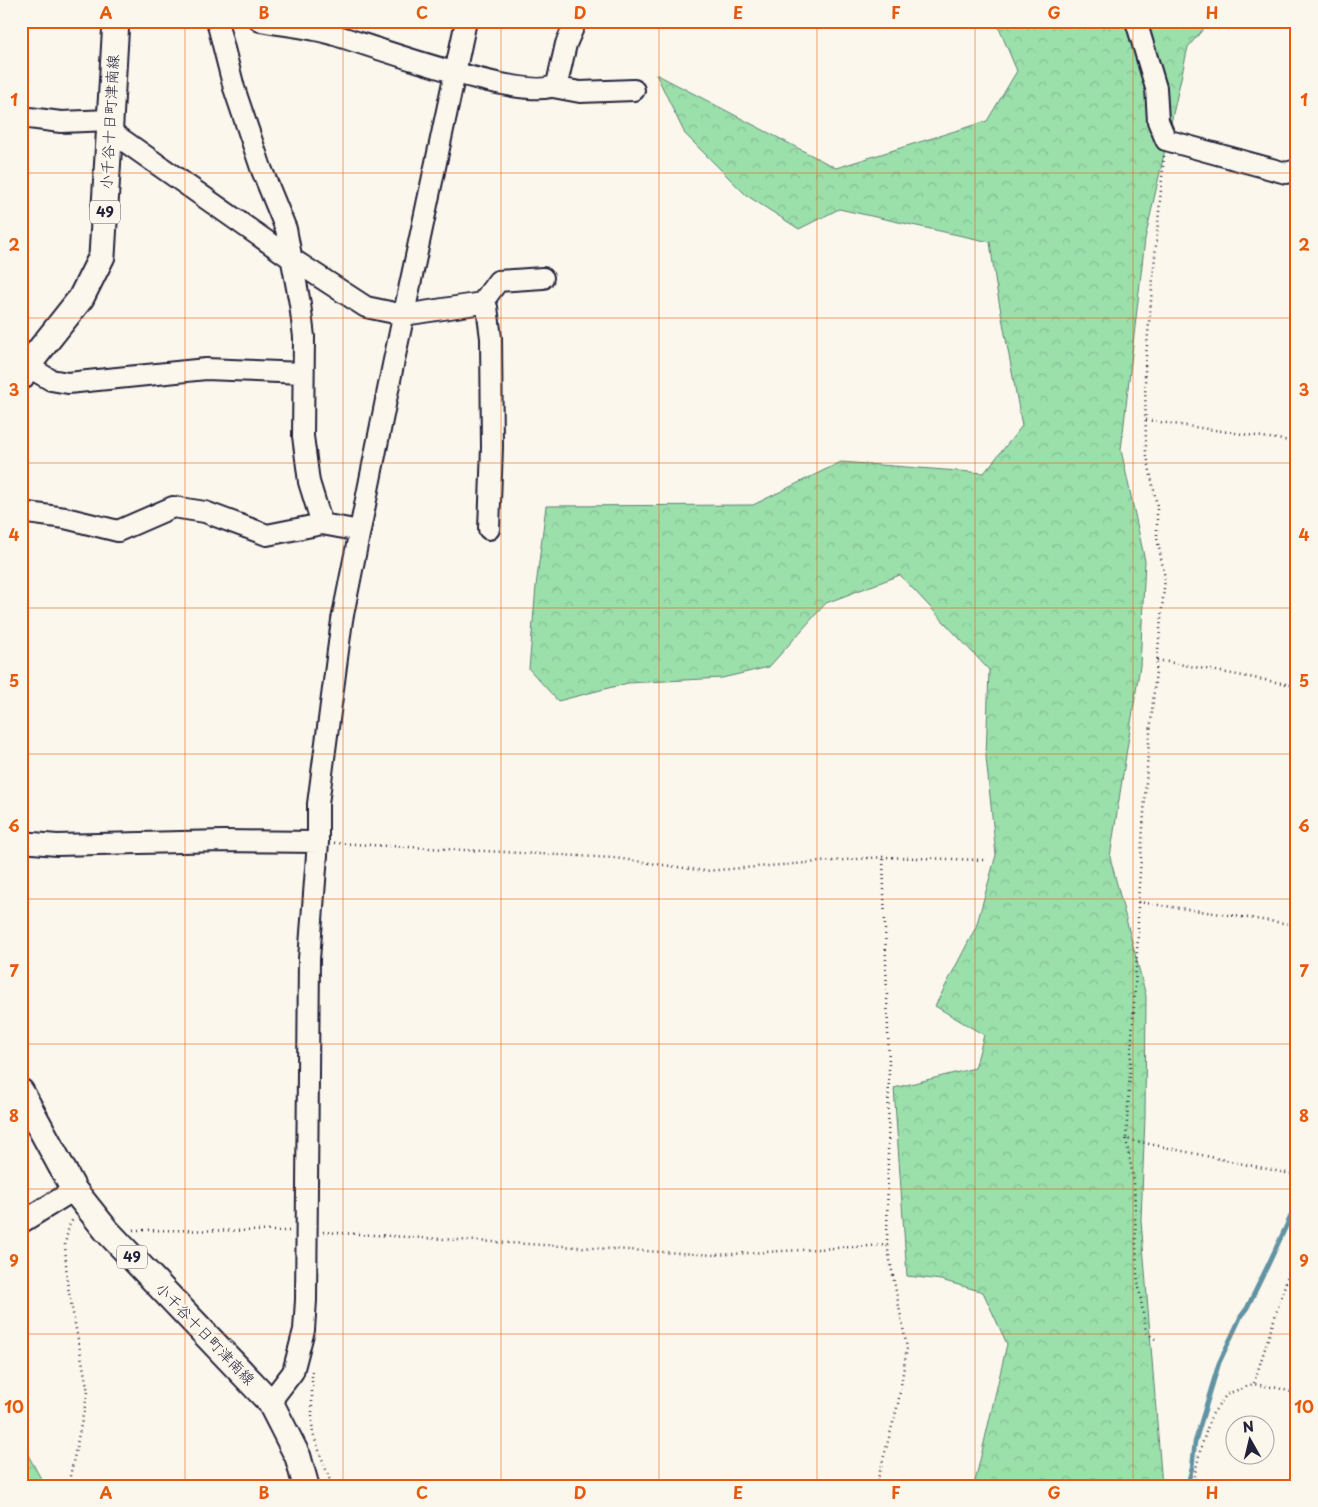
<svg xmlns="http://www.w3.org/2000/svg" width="1318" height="1507" font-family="'Playpen Sans','Klee One',sans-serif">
	<defs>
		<pattern id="forest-crowns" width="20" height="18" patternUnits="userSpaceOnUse" patternTransform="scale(1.25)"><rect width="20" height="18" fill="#9bdfab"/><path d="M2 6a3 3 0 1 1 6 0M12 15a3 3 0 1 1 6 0" fill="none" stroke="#85bf94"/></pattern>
	</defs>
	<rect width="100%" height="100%" fill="#fbf7ec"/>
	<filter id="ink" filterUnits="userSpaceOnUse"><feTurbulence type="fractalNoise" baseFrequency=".02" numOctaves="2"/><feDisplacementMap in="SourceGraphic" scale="10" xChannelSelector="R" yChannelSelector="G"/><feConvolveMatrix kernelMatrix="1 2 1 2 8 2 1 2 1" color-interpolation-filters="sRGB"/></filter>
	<g filter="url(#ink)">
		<path fill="url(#forest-crowns)" stroke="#5e8073" d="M996 21H1210L1188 47 1145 239 1121 450 1145 561 1140 666 1110 857 1146 996 1145 1117 1141 1220 1162 1486H974L1007 1344 983 1292 941 1280 907 1276 894 1088 975 1068 984 1035 935 1006 976 927 996 855 986 757 989 670 900 575 826 603 769 667 722 678 628 683 558 701 529 669 536 586 546 506 753 505 841 462 984 473 1022 426 996 285 990 242 839 209 799 229 746 195 685 134 656 74 836 168 987 121 1017 71Z
			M21 1444H22L45 1486H21Z"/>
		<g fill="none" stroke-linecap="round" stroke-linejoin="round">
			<path stroke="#6293a3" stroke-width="4.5" d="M1187 1486 1192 1468 1195 1442 1219 1363 1241 1316 1247 1308 1268 1265 1297 1203"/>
			<defs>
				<path id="minor" d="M217 21 234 88 261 168 286 229 300 304 304 337 303 436 309 482 322 524
					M260 21C282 25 305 27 328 33 365 43 530 105 557 84L566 44 576 21
					M1136 21 1156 88 1158 121 1166 140 1286 173 1297 170
					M553 87 580 92 634 90
					M21 117 61 122 110 120
					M110 131 292 259 366 307 404 315 482 303 487 307 491 338 492 447 489 529
					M482 303 498 281 543 278
					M27 366 51 380 68 383 206 369 303 373
					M21 512 65 518 118 531 173 507 205 512 267 535 322 524 360 531
					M21 842 57 845 223 841 318 842
					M21 1220 24 1221 74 1190
					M270 1402 293 1372 304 1330 306 1300 309 959 318 842V804L342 620 393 365 466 21"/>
				<path id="major" d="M21 377 27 366 81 298 102 256 116 21
					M21 1092 74 1190 106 1230 270 1402 298 1457 306 1486"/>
			</defs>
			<use href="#minor" stroke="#22223b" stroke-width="24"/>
			<use href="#major" stroke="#22223b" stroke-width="29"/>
			<path stroke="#22223b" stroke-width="2.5" stroke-dasharray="1 4" stroke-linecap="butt" d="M1164 156 1145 367 1146 451 1157 506V538L1165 578 1148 753 1138 902V935L1126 1139 1291 1174
				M1146 420 1297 442
				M1157 660 1297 686
				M334 843 615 858 705 871 883 857 984 860
				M1138 902 1297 925
				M1126 1139 1134 1182 1137 1275 1146 1332 1155 1339
				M133 1230 290 1231
				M323 1232 714 1255 887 1245 889 1065 883 857
				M312 1371V1423L313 1434 332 1486
				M1254 1383 1297 1247
				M68 1486 88 1392 67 1282 65 1244 69 1226 73 1219
				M876 1486 898 1404 907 1348 887 1245
				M1192 1486 1200 1451 1211 1416 1227 1394 1253 1384 1278 1388 1297 1394"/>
			<use href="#minor" stroke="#fbf7ec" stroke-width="20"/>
			<use href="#major" stroke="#fbf7ec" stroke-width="25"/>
		</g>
	</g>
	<path fill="none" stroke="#e8590c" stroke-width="1" stroke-opacity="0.55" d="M185 21V1486M343 21V1486M501 21V1486M659 21V1486M817 21V1486M975 21V1486M1133 21V1486M21 173H1297M21 318H1297M21 463H1297M21 608H1297M21 754H1297M21 899H1297M21 1044H1297M21 1189H1297M21 1334H1297"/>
	<g text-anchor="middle" stroke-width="4.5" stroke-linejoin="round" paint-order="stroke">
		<g fill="#fbf7ec" stroke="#636270" stroke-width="1">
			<rect x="90" y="200.5" width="30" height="23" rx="4"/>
			<rect x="117" y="1245.5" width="30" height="23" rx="4"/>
		</g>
		<g font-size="14" font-weight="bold" fill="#22223b">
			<text x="105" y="217">49</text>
			<text x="132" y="1262">49</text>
		</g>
		<g font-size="15" fill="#22223b" stroke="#fbf7ec">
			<text transform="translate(110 122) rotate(-87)" y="5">小千谷十日町津南線</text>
			<text transform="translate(205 1334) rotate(46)" y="5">小千谷十日町津南線</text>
		</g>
	</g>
	<rect width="1318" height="1507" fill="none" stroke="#fbf7ec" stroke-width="55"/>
	<g transform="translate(1250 1440) rotate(352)"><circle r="24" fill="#fbf7ec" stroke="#a4a2a5"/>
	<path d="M0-4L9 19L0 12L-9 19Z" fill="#22223b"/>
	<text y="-8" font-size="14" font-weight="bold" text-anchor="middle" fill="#22223b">N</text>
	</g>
	<rect x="28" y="28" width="1262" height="1452" fill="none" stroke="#e8590c" stroke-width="2"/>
	<g font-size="16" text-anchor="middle" font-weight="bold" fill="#e8590c">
		<text x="106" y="19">A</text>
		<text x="264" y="19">B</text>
		<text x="422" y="19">C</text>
		<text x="580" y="19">D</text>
		<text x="738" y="19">E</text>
		<text x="896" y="19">F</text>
		<text x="1054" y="19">G</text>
		<text x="1212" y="19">H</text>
		<text x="14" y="106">1</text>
		<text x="1304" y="106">1</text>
		<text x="14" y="251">2</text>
		<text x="1304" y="251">2</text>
		<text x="14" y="396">3</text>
		<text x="1304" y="396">3</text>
		<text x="14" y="541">4</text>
		<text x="1304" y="541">4</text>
		<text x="14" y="687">5</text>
		<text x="1304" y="687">5</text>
		<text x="14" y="832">6</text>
		<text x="1304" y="832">6</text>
		<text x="14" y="977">7</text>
		<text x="1304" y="977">7</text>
		<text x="14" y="1122">8</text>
		<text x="1304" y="1122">8</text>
		<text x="14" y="1267">9</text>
		<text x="1304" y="1267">9</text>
		<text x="14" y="1413">10</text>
		<text x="1304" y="1413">10</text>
		<text x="106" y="1499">A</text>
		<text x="264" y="1499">B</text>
		<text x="422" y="1499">C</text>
		<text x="580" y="1499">D</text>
		<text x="738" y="1499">E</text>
		<text x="896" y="1499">F</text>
		<text x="1054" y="1499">G</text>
		<text x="1212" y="1499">H</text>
	</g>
</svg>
